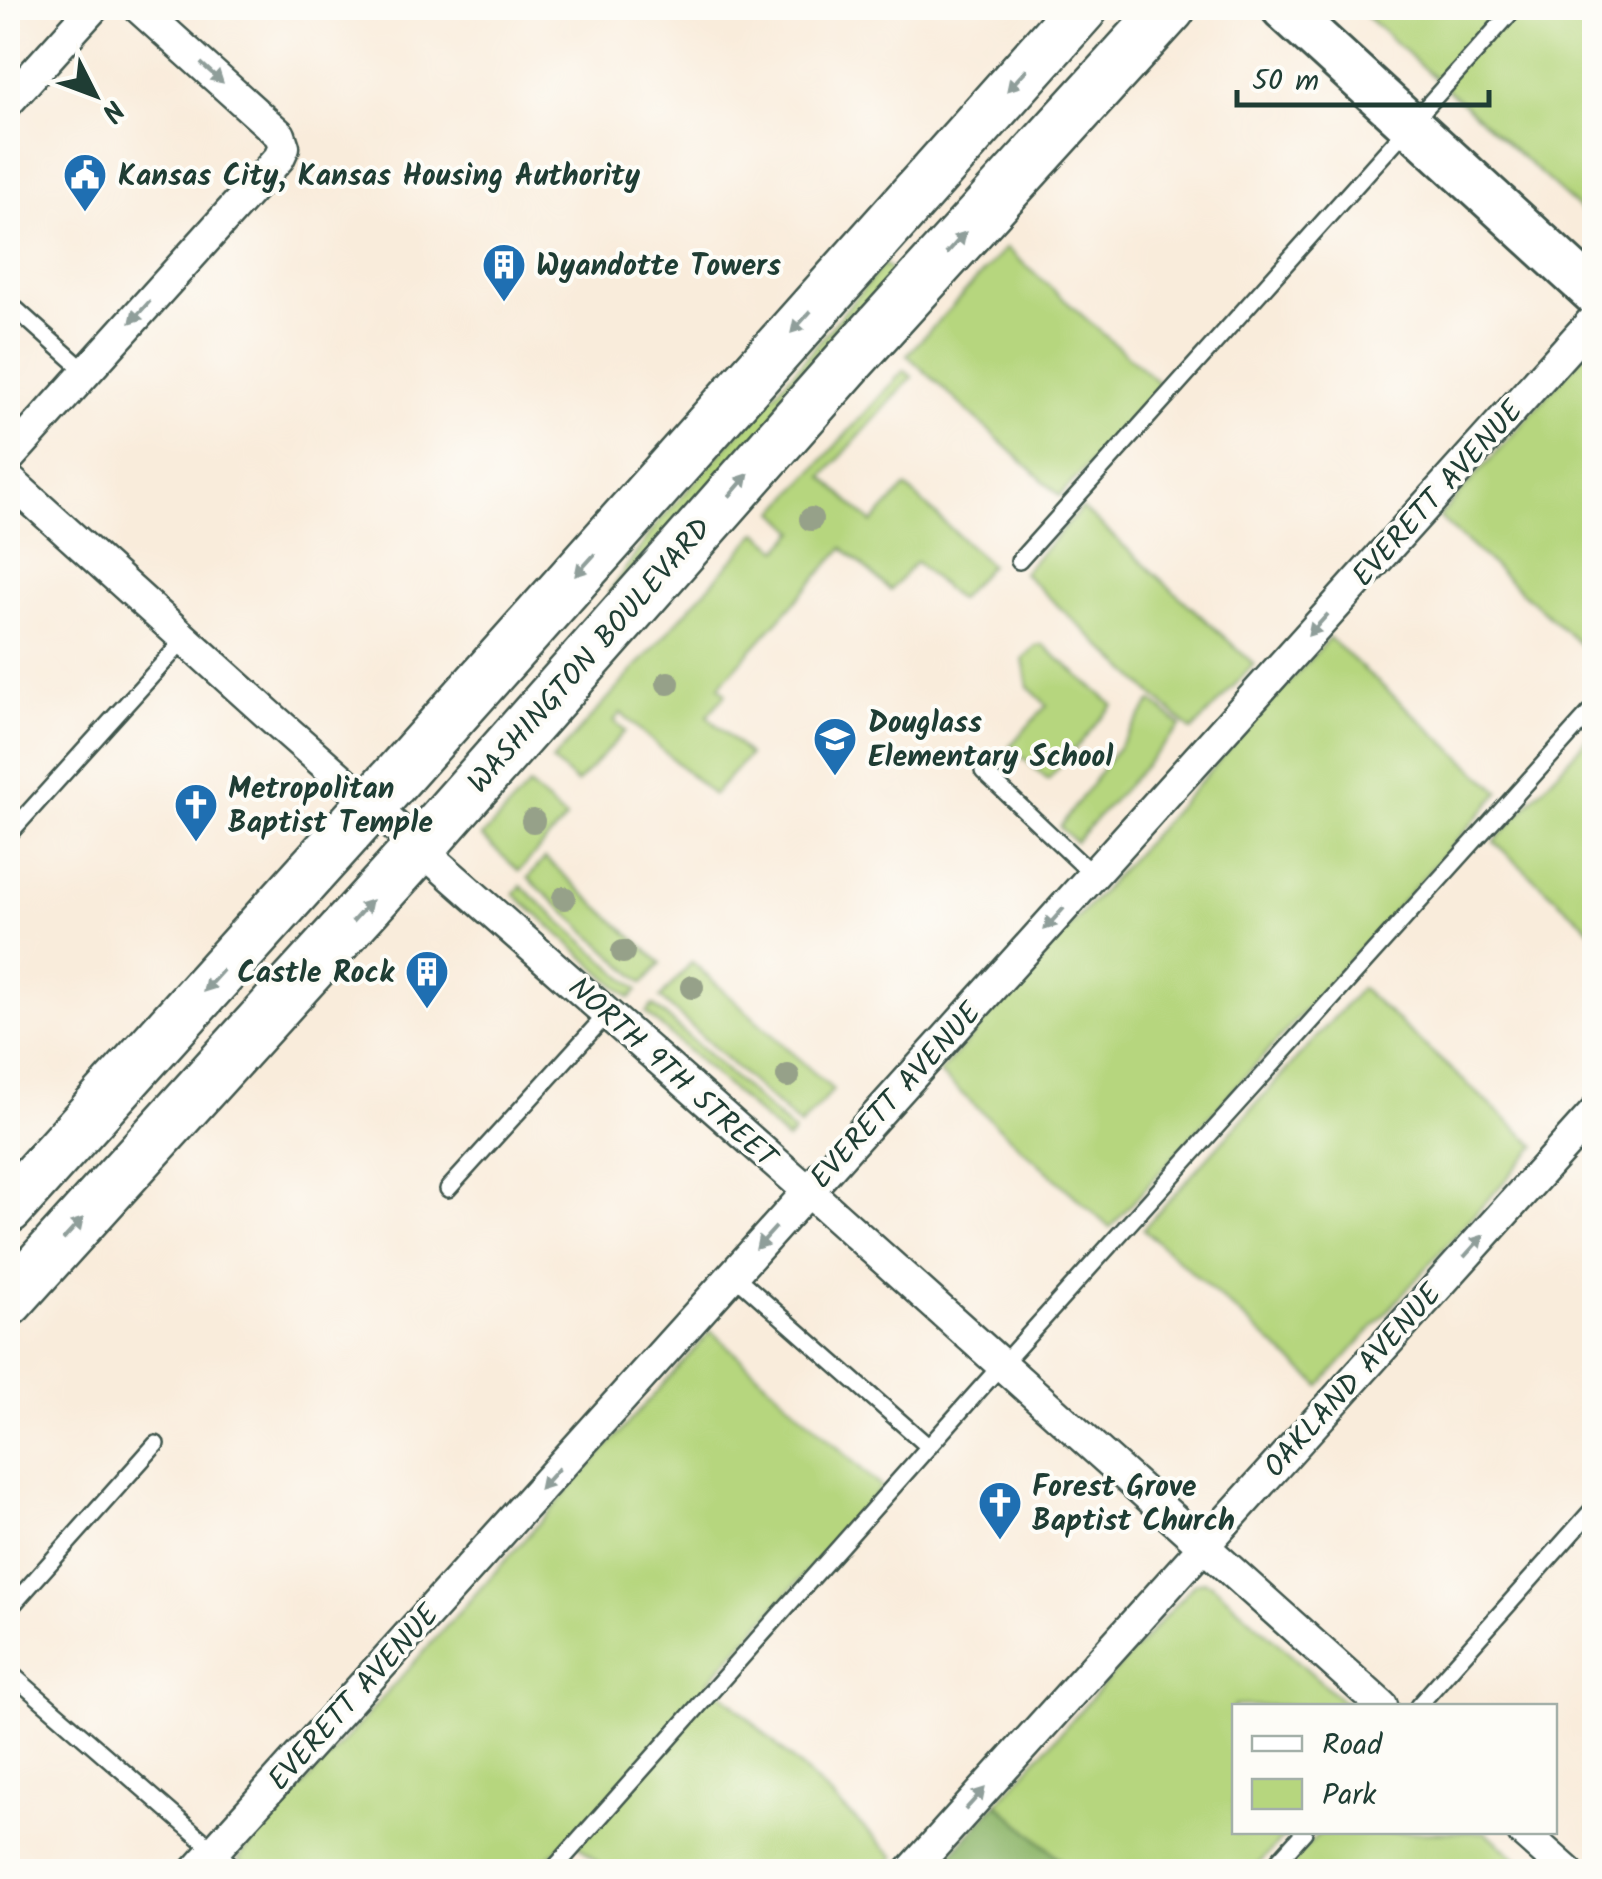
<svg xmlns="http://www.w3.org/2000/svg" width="1602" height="1879" font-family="Kalam,sans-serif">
	<rect width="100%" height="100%" fill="#fdfcf7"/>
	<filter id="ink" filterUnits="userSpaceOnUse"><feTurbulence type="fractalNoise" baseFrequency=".01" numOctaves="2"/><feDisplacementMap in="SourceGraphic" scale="20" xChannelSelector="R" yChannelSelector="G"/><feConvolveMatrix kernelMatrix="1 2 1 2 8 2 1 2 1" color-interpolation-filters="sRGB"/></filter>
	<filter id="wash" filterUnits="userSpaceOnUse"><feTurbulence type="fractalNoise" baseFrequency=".0048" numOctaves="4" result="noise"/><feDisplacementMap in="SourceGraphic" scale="40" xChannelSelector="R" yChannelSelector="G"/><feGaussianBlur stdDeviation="2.25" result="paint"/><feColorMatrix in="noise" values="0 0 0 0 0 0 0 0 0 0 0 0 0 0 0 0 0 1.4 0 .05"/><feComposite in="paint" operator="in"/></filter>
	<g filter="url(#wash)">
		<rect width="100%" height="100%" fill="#f9ecdb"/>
		<path fill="#b6d67e" stroke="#6a8a59" stroke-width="2.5" d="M1357 8H1594V222Z
			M1006 248 1161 385 1060 496 907 355Z
			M884 264 894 273 865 321 621 601 610 591 657 524 793 373Z
			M1594 349V657L1439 517 1583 355Z
			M904 370 912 377 823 477 872 523 906 487 990 565 958 600 916 562 890 590 843 548 719 686 726 694 707 716 749 755 713 795 621 713 614 721 625 731 577 783 552 761 758 532 779 550 796 531 776 512Z
			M1082 508 1254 664 1192 731 1023 573Z
			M1329 638 1500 792 1110 1228 939 1073Z
			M1036 646 1043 645 1113 705 1048 780 1010 746 1047 705 1028 687 1023 659Z
			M1152 701 1181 726 1075 842 1060 827Z
			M1594 731V933L1494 842Z
			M529 786 566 819 519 871 482 837Z
			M545 858 661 963 643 983 528 878Z
			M521 886 638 990 630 998 514 894Z
			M692 962 833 1090 800 1126 660 998Z
			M1361 988 1536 1146 1320 1386 1143 1229Z
			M653 1005 794 1132 787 1140 646 1013Z
			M711 1331 882 1488 709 1681 895 1857 882 1871H607L569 1837 535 1871 252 1872 238 1859Z
			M1203 1581 1212 1584 1348 1706H1234V1832H1288L1252 1871H1073L997 1803 1195 1583Z
			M1320 1832H1486L1531 1871H1284Z"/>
		<path fill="#90b76d" stroke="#587a50" stroke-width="2.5" d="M997 1803 1073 1871H936Z"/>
	</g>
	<g filter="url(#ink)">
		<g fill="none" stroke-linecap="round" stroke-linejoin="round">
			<defs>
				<path id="lane" d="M8 302 86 372
					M1019 561 1515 8
					M983 771 1093 875
					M8 835 185 639
					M448 1189 608 1013
					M733 1274 929 1447
					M8 1610 156 1444
					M8 1671 239 1872
					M1418 1706 1594 1508
					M551 1872 980 1389 1594 708
					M1268 1872 1304 1832"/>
				<path id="street" d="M8 102 93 8
					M8 459 279 158 284 147 280 135 139 8
					M8 479 269 715 808 1191 1382 1706
					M1523 1832 1568 1872
					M195 1872 1594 319
					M910 1872 1594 1113"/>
				<path id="secondary" d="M1283 8 1594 293"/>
				<path id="primary" d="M8 1208 403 770 1082 8
					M8 1301 420 847 848 362 1170 8"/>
			</defs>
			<use href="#lane" stroke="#40574d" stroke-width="20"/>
			<use href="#street" stroke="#40574d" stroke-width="35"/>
			<use href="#secondary" stroke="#40574d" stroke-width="48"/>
			<use href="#primary" stroke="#40574d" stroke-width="55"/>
			<use href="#lane" stroke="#fff" stroke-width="15"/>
			<use href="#street" stroke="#fff" stroke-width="30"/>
			<use href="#secondary" stroke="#fff" stroke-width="42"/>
			<use href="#primary" stroke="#fff" stroke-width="50"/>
		</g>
		<g fill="#96a189">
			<circle cx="811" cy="519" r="12"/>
			<circle cx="668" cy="683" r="12"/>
			<circle cx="533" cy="821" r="12"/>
			<circle cx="564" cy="898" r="12"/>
			<circle cx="623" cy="952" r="12"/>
			<circle cx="692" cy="987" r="12"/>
			<circle cx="788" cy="1076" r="12"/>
		</g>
		<defs><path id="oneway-solid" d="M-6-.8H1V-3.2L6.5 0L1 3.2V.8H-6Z" transform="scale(2.5)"/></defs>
		<g fill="#8f9e9a">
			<use href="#oneway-solid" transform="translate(212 73) rotate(42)"/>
			<use href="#oneway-solid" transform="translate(1017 80) rotate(132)"/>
			<use href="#oneway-solid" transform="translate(956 243) rotate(-48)"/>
			<use href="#oneway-solid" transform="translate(140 312) rotate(132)"/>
			<use href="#oneway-solid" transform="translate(801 322) rotate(132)"/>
			<use href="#oneway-solid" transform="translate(739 485) rotate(-49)"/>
			<use href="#oneway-solid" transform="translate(585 565) rotate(132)"/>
			<use href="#oneway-solid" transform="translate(1318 625) rotate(132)"/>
			<use href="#oneway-solid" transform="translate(362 911) rotate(-48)"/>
			<use href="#oneway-solid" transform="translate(1054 919) rotate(132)"/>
			<use href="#oneway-solid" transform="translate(213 981) rotate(132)"/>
			<use href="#oneway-solid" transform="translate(73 1229) rotate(-48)"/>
			<use href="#oneway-solid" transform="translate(766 1238) rotate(132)"/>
			<use href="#oneway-solid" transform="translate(1474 1246) rotate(-48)"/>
			<use href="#oneway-solid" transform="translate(549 1479) rotate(132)"/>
			<use href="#oneway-solid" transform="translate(975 1799) rotate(-48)"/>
		</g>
	</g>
	<defs>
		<symbol id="civic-pin" viewBox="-11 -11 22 30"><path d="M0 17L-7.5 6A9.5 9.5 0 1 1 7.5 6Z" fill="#1f6fb2" stroke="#fdfcf7"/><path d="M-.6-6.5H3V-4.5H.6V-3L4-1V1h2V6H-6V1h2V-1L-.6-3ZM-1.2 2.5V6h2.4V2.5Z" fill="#fff"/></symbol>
		<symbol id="building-pin" viewBox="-11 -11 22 30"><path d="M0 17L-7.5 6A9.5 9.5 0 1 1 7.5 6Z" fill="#1f6fb2" stroke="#fdfcf7"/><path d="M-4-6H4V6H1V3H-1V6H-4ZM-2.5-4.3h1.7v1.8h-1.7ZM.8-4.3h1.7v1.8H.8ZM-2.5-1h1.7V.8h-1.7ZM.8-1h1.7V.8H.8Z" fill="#fff"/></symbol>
		<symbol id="school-pin" viewBox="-11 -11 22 30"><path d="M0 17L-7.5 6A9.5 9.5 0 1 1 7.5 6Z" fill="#1f6fb2" stroke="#fdfcf7"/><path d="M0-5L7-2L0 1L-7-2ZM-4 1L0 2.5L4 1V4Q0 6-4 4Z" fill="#fff"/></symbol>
		<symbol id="church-pin" viewBox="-11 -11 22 30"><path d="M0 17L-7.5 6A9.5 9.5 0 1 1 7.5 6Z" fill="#1f6fb2" stroke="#fdfcf7"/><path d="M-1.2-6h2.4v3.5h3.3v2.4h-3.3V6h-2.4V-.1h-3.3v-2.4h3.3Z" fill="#fff"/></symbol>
	</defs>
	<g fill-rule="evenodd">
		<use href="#civic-pin" x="60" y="150" width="50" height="68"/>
		<use href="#building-pin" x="479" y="240" width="50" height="68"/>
		<use href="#school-pin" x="810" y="714" width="50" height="68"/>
		<use href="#church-pin" x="171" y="780" width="50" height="68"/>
		<use href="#building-pin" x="402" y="947" width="50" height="68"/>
		<use href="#church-pin" x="975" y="1478" width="50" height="68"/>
	</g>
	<g text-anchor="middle" stroke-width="8" stroke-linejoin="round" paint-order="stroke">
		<g font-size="30" font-weight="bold" fill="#1f3d34" stroke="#fdfcf7" text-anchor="start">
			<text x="118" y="185">Kansas City, Kansas Housing Authority</text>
			<text x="536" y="275">Wyandotte Towers</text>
			<text x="868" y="732">Douglass<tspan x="868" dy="34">Elementary School</tspan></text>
			<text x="228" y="798">Metropolitan<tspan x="228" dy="34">Baptist Temple</tspan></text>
			<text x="394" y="982" text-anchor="end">Castle Rock</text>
			<text x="1032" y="1496">Forest Grove<tspan x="1032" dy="34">Baptist Church</tspan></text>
		</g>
		<g font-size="30" fill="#1f3d34" stroke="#fdfcf7">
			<text transform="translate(1437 493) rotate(-48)" y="10">EVERETT AVENUE</text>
			<text transform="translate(589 655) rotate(-49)" y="10">WASHINGTON BOULEVARD</text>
			<text transform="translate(673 1072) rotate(42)" y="10">NORTH 9TH STREET</text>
			<text transform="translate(895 1095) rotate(-48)" y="10">EVERETT AVENUE</text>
			<text transform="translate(1352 1380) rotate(-48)" y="10">OAKLAND AVENUE</text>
			<text transform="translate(353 1697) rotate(-48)" y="10">EVERETT AVENUE</text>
		</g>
	</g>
	<rect width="1602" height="1879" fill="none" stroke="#fdfcf7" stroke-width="40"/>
	<rect x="1232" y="1704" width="325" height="130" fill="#fdfcf7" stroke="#a4b0a9" stroke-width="2.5"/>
	<rect x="1252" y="1736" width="50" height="15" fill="#ffffff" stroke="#a4b0a9" stroke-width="2.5"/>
	<text x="1322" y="1754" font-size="30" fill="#1f3d34">Road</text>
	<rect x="1252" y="1779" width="50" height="30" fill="#b6d67e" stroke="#a4b0a9" stroke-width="2.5"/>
	<text x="1322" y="1804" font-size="30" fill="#1f3d34">Park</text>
	<g transform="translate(95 95) rotate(132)" stroke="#fdfcf7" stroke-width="8" paint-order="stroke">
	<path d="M0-8L18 38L0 25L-18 38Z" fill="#1f3d34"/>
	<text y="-15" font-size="28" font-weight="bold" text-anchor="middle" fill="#1f3d34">N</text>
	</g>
	<path d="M1237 90v15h252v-15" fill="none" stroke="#1f3d34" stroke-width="5"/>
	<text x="1252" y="90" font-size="30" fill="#1f3d34" stroke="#fdfcf7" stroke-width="8" paint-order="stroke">50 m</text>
</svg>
